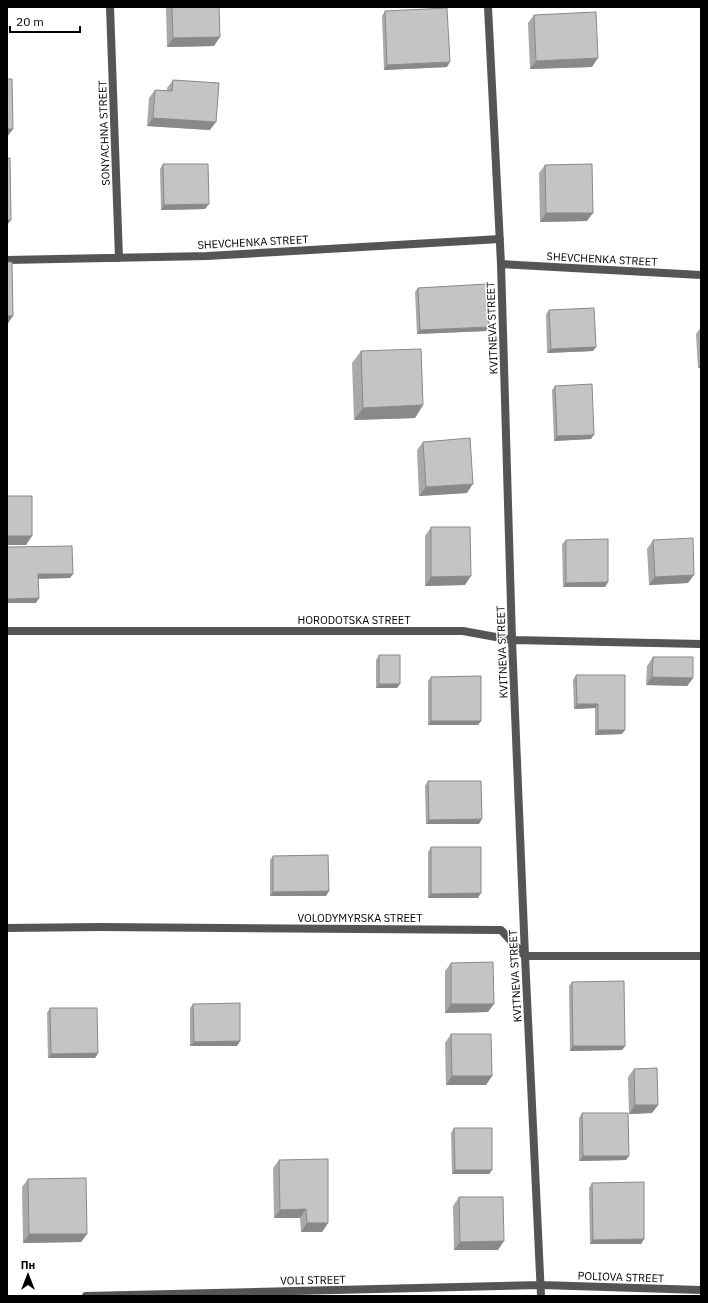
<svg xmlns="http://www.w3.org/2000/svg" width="708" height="1303" font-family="'IBM Plex Sans',sans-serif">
	<rect width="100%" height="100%" fill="#fff"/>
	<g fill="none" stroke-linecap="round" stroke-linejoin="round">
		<path stroke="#555" stroke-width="8" d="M110 7 119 258
			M488 7 501 264 512 640 525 956 541 1296
			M7 260 207 256 500 239
			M501 264 701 275
			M7 631H463L512 640 701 644
			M7 928 100 927 501 930 525 956H701
			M86 1296 541 1285 701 1290"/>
	</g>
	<path fill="#a9a9a9" d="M166 7H219L214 46 167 47Z
		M385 11 447 67 384 70 382 16Z
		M534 15 592 67 530 69 528 23Z
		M173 80 210 130 147 126 149 98 155 90 167 91V88Z
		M163 164 205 209 161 210 160 169Z
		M545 165 587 221 540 222 539 173Z
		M418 288 489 327 486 331 417 334 415 292Z
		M549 310 596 347 593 351 547 353 546 314Z
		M701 327V368H698L696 334Z
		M361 351 423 405 415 418 354 420 352 363Z
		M555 386 591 439 554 441 552 390Z
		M423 442 467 493 419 496 417 450Z
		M431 527 465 585 425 586V536Z
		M566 540 608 582 605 587H563L562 544Z
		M653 540 688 583 649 585 647 549Z
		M379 655 397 688H376V660Z
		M653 657 693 678 687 686 646 685 647 666Z
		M576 675 622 734 595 735V708L574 709 573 680Z
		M431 677 481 721 478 725H428V681Z
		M428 781 479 824H426L425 786Z
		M431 847 478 898H428V852Z
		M273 856 326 896H270V860Z
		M451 963 488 1012 445 1013V971Z
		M572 982 625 1046 622 1050 570 1051 569 986Z
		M193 1004 240 1041 237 1046H190V1008Z
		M50 1008 98 1053 95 1058H48L47 1013Z
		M451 1034 492 1076 486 1085H446L445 1043Z
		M634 1069 658 1105 652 1113 629 1114 628 1077Z
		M582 1113 626 1160 579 1161V1118Z
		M454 1128 492 1170 489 1174H452L451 1133Z
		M279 1160 328 1223 322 1232H301L300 1218H274L273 1168Z
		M28 1179 87 1234 81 1242 23 1243 22 1187Z
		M592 1183 644 1239 641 1244H590L589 1188Z
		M459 1197 498 1250H454L453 1206Z"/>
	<path fill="#898989" d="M220 37 214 46 167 47 173 38Z
		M598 58 592 67 530 69 536 61Z
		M450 62 447 67 384 70 387 65Z
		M153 118 216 122 210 130 147 126Z
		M7 129H13L7 137Z
		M209 204 205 209 161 210 164 205Z
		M546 213H593L587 221 540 222Z
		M7 220H11L8 224H7Z
		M7 316H13L7 325Z
		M489 327 486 331 417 334 420 330Z
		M596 347 593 351 547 353 551 349Z
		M701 364V368H698Z
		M423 405 415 418 354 420 363 408Z
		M594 435 591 439 554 441 557 436Z
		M473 484 467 493 419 496 426 487Z
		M7 536H32L26 545H7Z
		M38 574H73L70 578 35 579Z
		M694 575 688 583 649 585 655 577Z
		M471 576 465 585 425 586 431 577Z
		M608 582 605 587H563L566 583Z
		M39 598 36 603H7V599Z
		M652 677 693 678 687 686 646 685Z
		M379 684H400L397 688H376Z
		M577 704H598L595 708 574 709Z
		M431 721H481L478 725H428Z
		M598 730H625L622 734 595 735Z
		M482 819 479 824H426L429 820Z
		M329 891 326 896H270L273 892Z
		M481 893 478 898H428L431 894Z
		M451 1004H494L488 1012 445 1013Z
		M240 1041 237 1046H190L194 1042Z
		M573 1046H625L622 1050 570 1051Z
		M98 1053 95 1058H48L51 1054Z
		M452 1076H492L486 1085H446Z
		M635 1105H658L652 1113 629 1114Z
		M583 1156H629L626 1160 579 1161Z
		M455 1170H492L489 1174H452Z
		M306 1209 300 1218H274L280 1210Z
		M307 1223H328L322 1232H301Z
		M29 1234H87L81 1242 23 1243Z
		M644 1239 641 1244H590L593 1240Z
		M504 1241 498 1250H454L460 1242Z"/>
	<path fill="#c4c4c4" stroke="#898989" d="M172 7H219L220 37 173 38Z
		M447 8 450 62 387 65 385 11Z
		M596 12 598 58 536 61 534 15Z
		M7 79H12L13 129H7Z
		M173 80 219 83 216 122 153 118 155 90 172 91Z
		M7 158H10L11 220H7Z
		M163 164H208L209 204 164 205Z
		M592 164 593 213H546L545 165Z
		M7 262H12L13 316H7Z
		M487 284 489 327 420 330 418 288Z
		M594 308 596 347 551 349 549 310Z
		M421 349 423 405 363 408 361 351Z
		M592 384 594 435 557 436 555 386Z
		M470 438 473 484 426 487 423 442Z
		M7 496H32V536H7Z
		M431 527H470L471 576 431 577Z
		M693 538 694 575 655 577 653 540Z
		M608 539V582L566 583V540Z
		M72 546 73 574H38L39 598 7 599V547Z
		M379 655H400V684H379Z
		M653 657H693V678L652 677Z
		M576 675H625V730H598V704H577Z
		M481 676V721H431V677Z
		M428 781H481L482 819 429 820Z
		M431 847H481V893L431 894Z
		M328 855 329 891 273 892V856Z
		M493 962 494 1004H451V963Z
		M624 981 625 1046H573L572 982Z
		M240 1003V1041L194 1042 193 1004Z
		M50 1008H97L98 1053 51 1054Z
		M451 1034H491L492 1076H452Z
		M657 1068 658 1105H635L634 1069Z
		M582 1113H628L629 1156H583Z
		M454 1128H492V1170H455Z
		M328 1159V1223H307L306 1209 280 1210 279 1160Z
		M86 1178 87 1234H29L28 1179Z
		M644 1182V1239L593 1240 592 1183Z
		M459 1197H503L504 1241 460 1242Z"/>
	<g text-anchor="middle" stroke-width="3" stroke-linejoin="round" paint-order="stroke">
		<g font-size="11" fill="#000" stroke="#fff">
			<text transform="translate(104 133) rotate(-92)" y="4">SONYACHNA STREET</text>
			<text transform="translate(253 242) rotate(-3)" y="4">SHEVCHENKA STREET</text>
			<text transform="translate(602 259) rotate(3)" y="4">SHEVCHENKA STREET</text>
			<text transform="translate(492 328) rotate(-92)" y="4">KVITNEVA STREET</text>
			<text x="354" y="624">HORODOTSKA STREET</text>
			<text transform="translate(502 652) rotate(-92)" y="4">KVITNEVA STREET</text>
			<text x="360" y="922">VOLODYMYRSKA STREET</text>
			<text transform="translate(515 976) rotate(-93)" y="4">KVITNEVA STREET</text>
			<text transform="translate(621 1277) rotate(2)" y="4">POLIOVA STREET</text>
			<text transform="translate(313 1280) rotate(-1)" y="4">VOLI STREET</text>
		</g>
	</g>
	<rect width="708" height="1303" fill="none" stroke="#000000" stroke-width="16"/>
	<g transform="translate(28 1275)" stroke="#ffffff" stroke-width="3" paint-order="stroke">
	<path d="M0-3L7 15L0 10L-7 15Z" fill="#000000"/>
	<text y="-6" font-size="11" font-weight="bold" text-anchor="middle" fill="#000000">Пн</text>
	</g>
	<path d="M10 26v6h70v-6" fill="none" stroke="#000000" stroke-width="2"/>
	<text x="16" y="26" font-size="12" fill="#000000" stroke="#ffffff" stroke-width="3" paint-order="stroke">20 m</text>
</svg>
